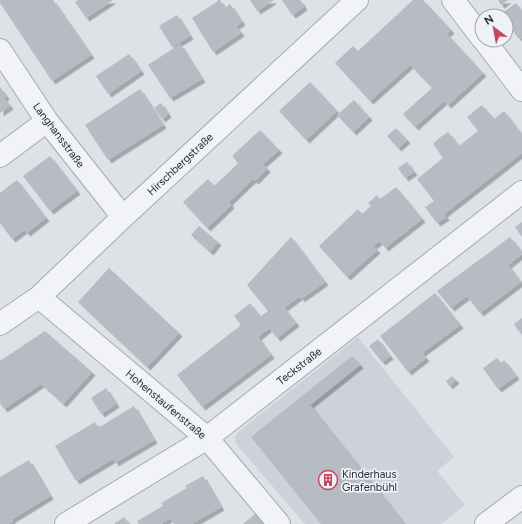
<svg xmlns="http://www.w3.org/2000/svg" width="522" height="524" font-family="Figtree,sans-serif">
	<defs>
		<filter id="shadow"><feDropShadow dx="3.5" dy="3.5" stdDeviation="0" flood-color="#0004"/></filter>
	</defs>
	<rect width="100%" height="100%" fill="#dee2e7"/>
	<path fill="#cdd1d9" d="M358 337 454 457 437 471 465 505 441 524H305L238 446 235 441V436L238 432Z"/>
	<path fill="#b6bbc4" filter="url(#shadow)" d="M0 0H53L91 55 52 81 0 3Z
		M78 0H113L86 18 75 2Z
		M217 0H220L225 8 230 4 242 22 236 26 241 33 213 52 192 18 218 1Z
		M250 0H274L257 11Z
		M282 0H300L304 7 292 15Z
		M413 0H423L451 30 447 34 483 73 448 105 444 101 415 127 403 114 432 88 410 65 370 101 335 63 353 46 358 51Z
		M498 0H508L501 5Z
		M516 3 522 11V38L519 39 506 21V16H503L501 14Z
		M177 15 190 36 172 47 159 26Z
		M180 44 202 79 170 98 148 65Z
		M129 54 141 71 108 94 96 76Z
		M310 82 337 111 306 140 279 111Z
		M0 87 6 96 4 98 10 106 0 113Z
		M140 89 163 125 108 160 85 125Z
		M354 100 369 117 353 132 337 115Z
		M161 103 168 114 162 119 154 108Z
		M482 105 494 119 504 111 522 135V153L444 214 446 217 437 223 425 207 434 201 417 179 443 158 433 144 439 138 448 132 459 146 478 131 467 117Z
		M396 128 407 140 398 148 387 136Z
		M260 130 279 150 263 164 267 169 255 181 253 179 229 202 231 205 207 228 183 202 208 179 214 186 226 175 238 163 232 156Z
		M50 156 77 191 50 211 23 176Z
		M407 162 414 172 405 178 398 168Z
		M17 180 46 218 27 233 24 230 12 239 0 223V193Z
		M396 187 422 219 385 248 380 241 373 246 377 250 347 277 319 246 358 209 362 214 371 206 368 203 377 195 380 199Z
		M522 222V237L515 227Z
		M199 226 218 242 210 252 191 235Z
		M291 237 325 282 301 299 300 296 284 308 296 323 277 338 269 328 258 337 271 355 202 407 177 375 241 325 234 316 250 303 260 317 268 311 247 285Z
		M510 237 522 252V254L508 265 521 282 480 313 467 296 451 308 437 291Z
		M109 268 179 333 147 367 78 302Z
		M435 293 460 325 422 353 426 358 408 372 380 336Z
		M522 318V330L519 332 514 324Z
		M45 331 92 372 63 404 41 384 4 409 0 403V361Z
		M378 339 390 356 382 362 369 346Z
		M352 356 360 365 310 405 405 524H321L251 437Z
		M497 358 501 363 504 360 516 376 498 389 483 368Z
		M452 376 456 380 449 386 446 381Z
		M106 388 116 404 101 414 91 398Z
		M134 406 154 440 115 463 113 459 76 481 55 446 95 422 98 428Z
		M29 460 50 496 11 520 13 521 8 524H0V477Z
		M203 476 221 507 192 524H174L170 518 161 524H139L137 521 163 506 161 503 187 488 185 486Z
		M256 513 265 524H243Z
		M124 517 129 524H114Z"/>
	<g fill="none" stroke-linecap="round" stroke-linejoin="round">
		<defs>
			<path id="minor" d="M453 0 482 38
				M484 40 522 90
				M0 50 47 121 123 217
				M0 156 47 121
				M39 297 207 438 279 524
				M0 324 39 297 123 217 357 0
				M66 524 207 438 522 192
				M486 524 522 497"/>
		</defs>
		<use href="#minor" stroke="#a4a9b1" stroke-width="24"/>
		<use href="#minor" stroke="#f1f3f6" stroke-width="22"/>
	</g>
	<defs>
		<symbol id="building-ring" viewBox="-11 -11 22 22"><circle r="9.5" fill="#eef1f5" stroke="#c84759" stroke-width="1.5"/><path d="M-4-6H4V6H1V3H-1V6H-4ZM-2.5-4.3h1.7v1.8h-1.7ZM.8-4.3h1.7v1.8H.8ZM-2.5-1h1.7V.8h-1.7ZM.8-1h1.7V.8H.8Z" fill="#c84759"/></symbol>
	</defs>
	<g fill-rule="evenodd">
		<use href="#building-ring" x="317" y="469" width="22" height="22"/>
	</g>
	<g text-anchor="middle" stroke-width="3.5" stroke-linejoin="round" paint-order="stroke">
		<g font-size="11" fill="#28303e" stroke="#eef1f5">
			<text transform="translate(59 135) rotate(53)" y="4">Langhansstraße</text>
			<text transform="translate(180 164) rotate(-43)" y="4">Hirschbergstraße</text>
			<text transform="translate(299 366) rotate(-38)" y="4">Teckstraße</text>
			<text transform="translate(166 404) rotate(40)" y="4">Hohenstaufenstraße</text>
		</g>
		<g font-size="11" fill="#28303e" stroke="#eef1f5" text-anchor="start">
			<text x="342" y="478">Kinderhaus<tspan x="342" dy="13">Grafenbühl</tspan></text>
		</g>
	</g>
	<g transform="translate(494 28) rotate(328)"><circle r="19" fill="#eef1f5" stroke="#9fa4ac"/>
	<path d="M0-3L7 15L0 10L-7 15Z" fill="#c84759"/>
	<text y="-6" font-size="11" font-weight="bold" text-anchor="middle" fill="#28303e">N</text>
	</g>
</svg>
